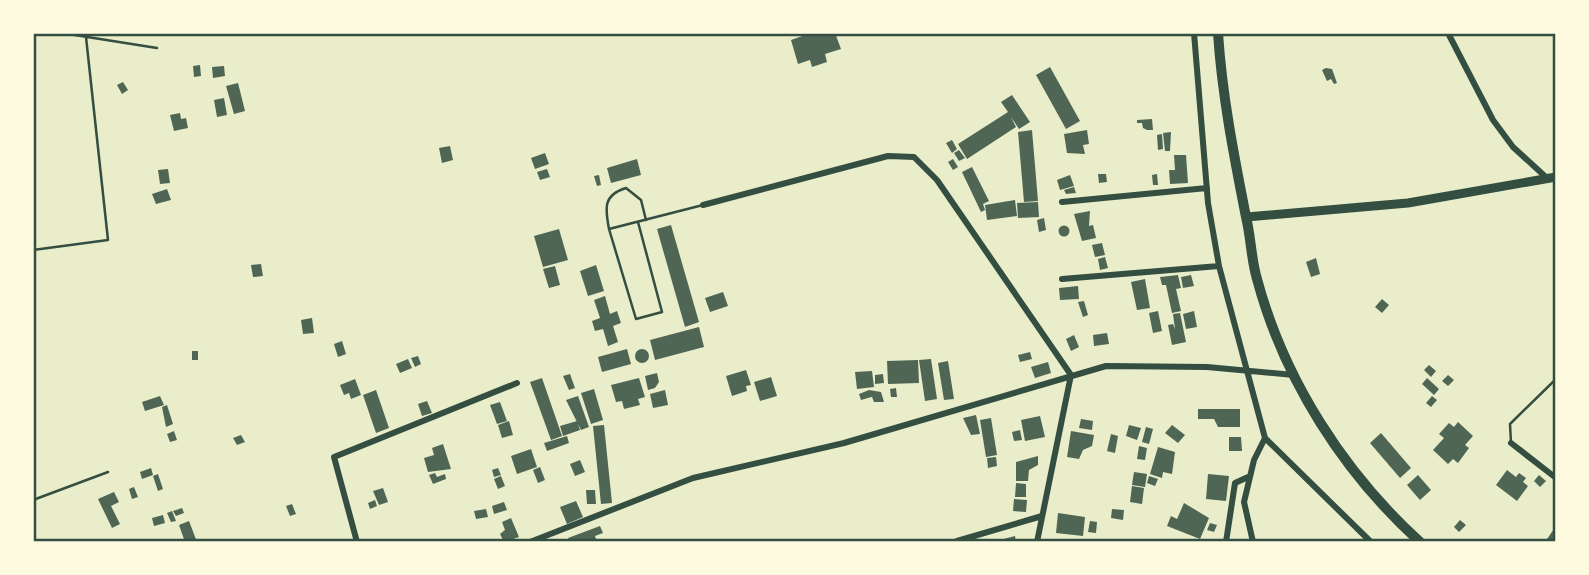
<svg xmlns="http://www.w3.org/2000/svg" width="1589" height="575" font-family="'Titillium Web',sans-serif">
	<rect width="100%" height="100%" fill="#e9edc9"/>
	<path fill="#4f6655" d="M811 33H835L841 49 825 54 827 62 812 67 810 60 798 64 791 40Z
		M200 65 201 76 194 77 193 66Z
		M224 66 225 76 213 78 212 67Z
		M1050 67 1080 121 1066 129 1036 75Z
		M1326 68 1332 69 1337 83 1334 84 1331 79 1327 81 1322 70Z
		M123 82 128 90 122 94 117 85Z
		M238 83 245 111 234 114 226 86Z
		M1012 95 1030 122 1019 129 1011 117 1016 127 967 159 958 144 1008 112 1001 102Z
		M224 98 227 115 217 117 214 100Z
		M180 113 181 119 186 118 188 128 174 131 170 115Z
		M1152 119 1153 130H1147L1143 128 1142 123H1137V120Z
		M1032 130 1038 201 1024 202 1018 132Z
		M1087 130 1089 144 1083 145 1085 154 1067 153 1064 134Z
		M1171 132 1170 151H1165L1163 133Z
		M1162 134 1163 149 1158 150 1157 135Z
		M952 140 957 149 952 153 946 143Z
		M450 146 453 160 442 163 439 148Z
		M959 150 965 158 959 161 954 153Z
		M545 153 549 164 535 169 531 158Z
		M1174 155H1186L1188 183 1170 184 1169 170H1175Z
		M637 159 641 175 611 183 607 168Z
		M953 159 958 167 953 170 948 162Z
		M972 167 989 201 983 204 985 210 981 212 962 172Z
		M168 169 170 183 160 184 158 170Z
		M547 169 550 177 540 180 537 172Z
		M1098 174H1106L1107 182 1099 183Z
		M1157 174 1158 185H1153L1152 175Z
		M599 175 601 185 597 186 594 176Z
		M1070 175 1074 186 1060 190 1057 180Z
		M1074 187 1076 193 1066 194 1064 190Z
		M167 189 171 200 156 204 152 194Z
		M1015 200 1017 216 987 220 985 205Z
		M1038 202 1039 217 1018 218 1017 203Z
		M1090 211 1089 226 1093 225 1096 238 1082 241 1074 214Z
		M1044 218 1046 230 1039 232 1037 220Z
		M671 225 699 322 685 327 657 229Z
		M1058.5 231a5.5 5.5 0 1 1 11 0a5.5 5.5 0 1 1-11 0Z
		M559 229 568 260 543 267 534 236Z
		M1102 243 1105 255 1095 257 1092 245Z
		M1105 257 1108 268 1100 270 1098 259Z
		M1316 258 1320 274 1311 277 1306 262Z
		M261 264 263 276 253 277 251 265Z
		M596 265 604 291 588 296 580 271Z
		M555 266 560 285 549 288 543 269Z
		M1178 275 1181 288 1176 289 1181 311 1172 313 1166 285H1162L1160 277Z
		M1191 275 1194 286 1183 288 1181 277Z
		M1145 279 1150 308 1137 310 1131 282Z
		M1078 286 1079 299 1060 300 1059 288Z
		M723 292 728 306 710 312 705 298Z
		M605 296 610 314 617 311 621 323 613 326 618 342 608 346 603 329 595 331 592 321 600 318 594 300Z
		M1382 299 1389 305 1382 313 1375 307Z
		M1084 301 1088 315 1083 317 1078 302Z
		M1158 311 1162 331 1153 333 1149 313Z
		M1194 311 1197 327 1186 329 1183 314Z
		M1180 313 1186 342 1172 345 1168 325 1173 324 1175 329 1173 314Z
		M312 318 314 333 303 334 301 320Z
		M699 327 704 347 655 360 650 340Z
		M1107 333 1109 344 1094 346 1093 335Z
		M1074 335 1079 347 1071 351 1066 339Z
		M342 341 346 354 338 357 334 344Z
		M635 356a7 7 0 1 1 14 0a7 7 0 1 1-14 0Z
		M627 349 631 364 602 372 598 357Z
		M192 351H198V360H192Z
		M1030 352 1032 359 1020 362 1018 355Z
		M418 356 421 364 415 367 411 358Z
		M408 359 412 368 400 373 396 364Z
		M931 359 937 399 925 401 919 360Z
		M918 360 919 383 888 384 887 361Z
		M948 361 954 399 944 400 938 363Z
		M1048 362 1051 373 1035 378 1031 367Z
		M1429 365 1436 371 1431 377 1424 370Z
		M746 370 751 385 746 386 747 391 732 396 726 376Z
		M872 371 874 387 857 389 855 372Z
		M657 373 659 382 655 388 648 390 645 376Z
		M570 374 575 388 569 390 563 376Z
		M883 374 884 383 875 384V375Z
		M1448 375 1454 380 1448 386 1442 381Z
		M771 377 777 396 760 401 754 382Z
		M542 378 562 436 551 440 530 382Z
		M639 378 645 397 638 399 640 405 624 409 622 401 616 402 611 385Z
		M1427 378 1439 389 1434 395 1422 384Z
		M355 379 361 395 351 399 349 393 344 395 340 385Z
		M896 388 897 397H891L890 389Z
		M594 389 603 420 591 424 581 393Z
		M376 390 389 428 376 433 363 395Z
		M665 390 668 405 653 408 650 394Z
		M869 390 881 392 884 402H874L872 397 875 396 861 400 859 394Z
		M160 396 164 405 145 411 142 402Z
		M578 396 589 427 581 430 566 400Z
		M1432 396 1437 400 1431 407 1426 403Z
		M427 401 432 413 422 416 418 404Z
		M500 402 507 421 497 424 490 405Z
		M167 405 173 424 166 427 162 407Z
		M1198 409H1240V427H1218L1214 419H1198Z
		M976 415 980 434 971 435 963 418Z
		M1040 416 1045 437 1025 441 1021 420Z
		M991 418 997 455 986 457 980 420Z
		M1081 419 1093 421 1092 430 1079 428Z
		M509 421 513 435 502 438 498 425Z
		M577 421 580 430 563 436 560 426Z
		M1458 422 1473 436 1465 445 1469 448 1458 463 1453 459 1448 464 1433 450 1444 438 1439 434 1449 423 1454 427Z
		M604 425 612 503 601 504 593 426Z
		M1129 425 1141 428 1137 440 1126 436Z
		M1172 425 1185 435 1178 443 1165 433Z
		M1146 427 1153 429 1149 444 1142 442Z
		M1020 430 1022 440 1014 441 1012 432Z
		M174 431 177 440 170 442 167 434Z
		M1071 431 1094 435 1092 446 1083 450 1079 459 1067 457Z
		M1381 433 1411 468 1400 478 1370 443Z
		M1111 434 1118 436 1115 453 1107 451Z
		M241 435 245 442 237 445 233 438Z
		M567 436 569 443 547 451 544 443Z
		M1229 437H1241L1242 451H1229Z
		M443 444 451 469 428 472 424 458 434 455 432 448Z
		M1139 446 1147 448 1145 460 1137 459Z
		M1158 447 1175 452 1172 474 1163 472 1162 478 1150 474Z
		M531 449 537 467 517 474 511 456Z
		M1038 456V465L1029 470 1028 481H1016V462Z
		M996 457 997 466 988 468 987 458Z
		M580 460 585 472 575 476 570 464Z
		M540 467 545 480 538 483 533 470Z
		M151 468 153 475 142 479 140 472Z
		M498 468 501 475 494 477 492 470Z
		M1507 470 1516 477 1519 473 1526 478 1523 482 1528 486 1517 501 1496 485Z
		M1134 472 1147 474 1145 487 1132 485Z
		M435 473 437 477 445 474 446 479 433 484 429 475Z
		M158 474 163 489 158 491 153 476Z
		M1208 474 1229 476 1226 501 1206 499Z
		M1418 475 1431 490 1420 500 1407 485Z
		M1539 475 1546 481 1540 487 1534 481Z
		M501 476 505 486 498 489 494 479Z
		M1149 476 1158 479 1155 486 1147 483Z
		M1016 483 1026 484V497H1015Z
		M1132 486 1144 488 1142 504 1130 502Z
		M134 487 138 497 132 499 129 489Z
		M383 488 388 502 379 505 373 491Z
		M586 490H595L596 504H587Z
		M114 492 119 502 111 506 120 524 112 528 98 499Z
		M1014 499 1027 500 1026 512 1013 511Z
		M375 500 377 506 370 509 368 503Z
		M576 501 583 517 567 524 560 507Z
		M504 502 507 510 494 514 492 506Z
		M1184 503 1209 518 1200 539 1167 526 1171 516 1177 519Z
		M292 504 296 514 290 516 286 506Z
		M182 508 184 513 176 516 173 511Z
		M486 509 488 517 476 519 474 511Z
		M1112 509 1124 510 1123 520 1111 518Z
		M172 511 176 521 171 522 167 513Z
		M1058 513 1085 517 1083 536 1056 533Z
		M163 515 165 523 154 526 152 518Z
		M511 518 519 537 504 542 500 534 505 530 502 522Z
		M1460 520 1466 525 1459 532 1454 527Z
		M189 521 197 542H185L179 525Z
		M1090 521 1097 522 1096 533 1088 532Z
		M1210 523 1217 525 1214 532 1207 530Z
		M600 526 603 533 595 536 597 542H570L568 538Z
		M1556 526V542H1545Z
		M1015 536 1016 542H996V541Z"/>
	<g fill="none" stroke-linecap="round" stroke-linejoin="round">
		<path stroke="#344e41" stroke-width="2.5" d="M62 33 157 48
			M33 250 108 240 86 37
			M33 500 108 472"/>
		<path stroke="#344e41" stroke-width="2.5" d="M638 222 662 312 636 319 609 229 703 205
			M609 229C605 208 603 195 626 188L641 200 646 220
			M1511 443 1510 424 1556 379"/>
		<path stroke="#344e41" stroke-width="6" d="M1194 33 1208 203 1219 266 1265 438 1254 460 1244 502 1253 542
			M1448 33 1493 120 1513 147 1548 179
			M1062 202 1207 188
			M703 205 888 156 914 157 937 180 1071 375 1037 542
			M1062 279 1219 266
			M1265 438 1371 542
			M1511 443 1556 478
			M957 541 1042 516
			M357 542 334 457 517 383
			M530 542 693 478 844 443 1106 366 1207 367 1294 375
			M1226 542 1235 483 1248 477"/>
		<path stroke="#344e41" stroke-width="9" d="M1247 217 1408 203 1556 177"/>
		<path stroke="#344e41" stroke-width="10" d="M1218 33C1222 95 1234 156 1246 217 1251 237 1251 259 1257 279 1284 380 1344 473 1420 542"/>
	</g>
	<rect width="1589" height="575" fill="none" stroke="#fefae0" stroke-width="70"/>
	<rect x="35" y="35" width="1519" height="505" fill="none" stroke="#344e41" stroke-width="2.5"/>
</svg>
